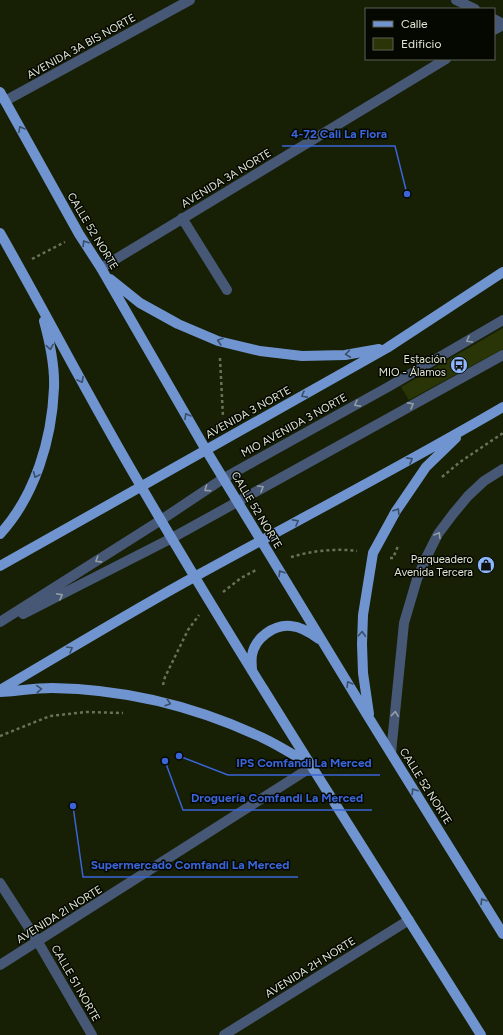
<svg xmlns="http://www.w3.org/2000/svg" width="503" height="1035" font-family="Figtree,sans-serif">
	<rect width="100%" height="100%" fill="#171f04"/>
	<path fill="#293507" d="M503 328V349L409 400 401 387Z"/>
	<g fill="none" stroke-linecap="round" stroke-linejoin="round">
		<path stroke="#6a715b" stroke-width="2.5" stroke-dasharray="3 3" stroke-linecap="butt" d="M32 259 65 242
			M220 358 223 417
			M442 477 460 462 503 433
			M291 557C311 551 336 548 357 551
			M390 558H393L398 546
			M223 592 241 578 258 569
			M163 685 165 677 188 630 199 615
			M0 736 50 716 86 712 123 713"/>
		<path stroke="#465875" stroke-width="10" d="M456 0 475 9
			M494 19 503 24
			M494 30 503 25
			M5 101 190 0
			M182 218 227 290
			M101 268 446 59
			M23 614 172 538 503 355
			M0 622 161 520 224 478 388 387 503 320
			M391 753 404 623 417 579 426 558 438 534 453 514 468 496 484 481 503 469
			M0 883 38 942 92 1035
			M0 965 313 766
			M224 1035 409 920"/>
		<path stroke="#7094d0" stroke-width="10" d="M0 92 79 234 101 268 206 450 369 718 503 934
			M0 233C48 317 92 404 142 488 250 673 367 853 481 1035
			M110 279 140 303 178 324 218 341 260 351 302 356 345 355 379 349
			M0 534C35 496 52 439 54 388 55 365 50 343 44 321
			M0 566 387 348 503 272
			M252 671C252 666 251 660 252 655 255 638 274 624 291 626 302 627 311 633 319 639
			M0 690C65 652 130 612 196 576 298 520 402 466 503 407
			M0 692C17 691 35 688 52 688 125 689 197 707 263 738 280 746 295 756 311 765
			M369 714 363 673 362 644 363 615 373 553 396 511 426 467 456 438"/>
	</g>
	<defs><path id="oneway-chevron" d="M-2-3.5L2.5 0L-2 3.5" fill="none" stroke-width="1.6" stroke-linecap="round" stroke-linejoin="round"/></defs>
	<g stroke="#3a4e68">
		<use href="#oneway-chevron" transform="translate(21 129) rotate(-119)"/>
		<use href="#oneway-chevron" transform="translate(85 243) rotate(-122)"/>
		<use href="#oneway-chevron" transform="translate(220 341) rotate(-163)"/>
		<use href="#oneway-chevron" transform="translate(50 347) rotate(81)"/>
		<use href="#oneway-chevron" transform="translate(348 354) rotate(173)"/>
		<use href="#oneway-chevron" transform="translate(81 380) rotate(61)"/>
		<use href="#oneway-chevron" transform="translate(304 395) rotate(151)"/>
		<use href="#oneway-chevron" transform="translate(187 416) rotate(-120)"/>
		<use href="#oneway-chevron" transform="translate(410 460) rotate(-29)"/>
		<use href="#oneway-chevron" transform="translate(36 475) rotate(114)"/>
		<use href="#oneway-chevron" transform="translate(397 511) rotate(-58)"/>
		<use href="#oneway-chevron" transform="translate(296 522) rotate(-29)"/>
		<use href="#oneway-chevron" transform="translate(281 573) rotate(-122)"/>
		<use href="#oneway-chevron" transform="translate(362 634) rotate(-87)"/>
		<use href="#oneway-chevron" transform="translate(70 649) rotate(-30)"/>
		<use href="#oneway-chevron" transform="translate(349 684) rotate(-121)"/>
		<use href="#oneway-chevron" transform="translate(39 689) rotate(-4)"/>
		<use href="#oneway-chevron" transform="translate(168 703) rotate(17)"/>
		<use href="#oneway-chevron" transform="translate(414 791) rotate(-122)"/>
		<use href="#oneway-chevron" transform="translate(483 901) rotate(-122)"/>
	</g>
	<g stroke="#939fa5">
		<use href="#oneway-chevron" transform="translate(469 340) rotate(150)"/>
		<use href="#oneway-chevron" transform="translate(357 404) rotate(151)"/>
		<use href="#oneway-chevron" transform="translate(411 405) rotate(-29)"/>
		<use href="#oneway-chevron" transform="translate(261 488) rotate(-30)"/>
		<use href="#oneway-chevron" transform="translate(207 489) rotate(146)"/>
		<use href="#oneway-chevron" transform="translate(438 535) rotate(-59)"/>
		<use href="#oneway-chevron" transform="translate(98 560) rotate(148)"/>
		<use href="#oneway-chevron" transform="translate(60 596) rotate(-27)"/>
		<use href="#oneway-chevron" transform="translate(395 714) rotate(-84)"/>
	</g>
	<defs>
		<symbol id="bus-disc" viewBox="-11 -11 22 22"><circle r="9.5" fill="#8eb8fd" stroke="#050801"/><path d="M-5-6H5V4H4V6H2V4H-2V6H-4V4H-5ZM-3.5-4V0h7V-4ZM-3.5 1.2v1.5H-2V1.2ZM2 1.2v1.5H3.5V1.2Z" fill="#111"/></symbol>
		<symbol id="shop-disc" viewBox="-11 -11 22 22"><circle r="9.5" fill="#8eb8fd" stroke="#050801"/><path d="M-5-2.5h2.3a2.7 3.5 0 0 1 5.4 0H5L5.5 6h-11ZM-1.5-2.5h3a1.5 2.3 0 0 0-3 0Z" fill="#111"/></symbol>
	</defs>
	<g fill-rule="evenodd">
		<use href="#bus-disc" x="449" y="355" width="20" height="20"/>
		<use href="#shop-disc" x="476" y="555" width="20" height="20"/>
	</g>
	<g text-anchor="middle" stroke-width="3" stroke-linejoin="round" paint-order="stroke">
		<g font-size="11" fill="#e0e6d5" stroke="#050801">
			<text transform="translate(81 46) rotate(-29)" y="4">AVENIDA 3A BIS NORTE</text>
			<text transform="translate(226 178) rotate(-31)" y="4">AVENIDA 3A NORTE</text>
			<text transform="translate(93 231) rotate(59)" y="4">CALLE 52 NORTE</text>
			<text transform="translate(248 412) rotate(-29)" y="4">AVENIDA 3 NORTE</text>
			<text transform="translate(294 425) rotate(-29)" y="4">MIO AVENIDA 3 NORTE</text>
			<text transform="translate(257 510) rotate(59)" y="4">CALLE 52 NORTE</text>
			<text transform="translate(426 786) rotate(58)" y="4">CALLE 52 NORTE</text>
			<text transform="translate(59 914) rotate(-32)" y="4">AVENIDA 2I NORTE</text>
			<text transform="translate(310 967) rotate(-32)" y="4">AVENIDA 2H NORTE</text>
			<text transform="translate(76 983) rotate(60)" y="4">CALLE 51 NORTE</text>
		</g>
		<g font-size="11" fill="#e0e6d5" stroke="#050801" text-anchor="end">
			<text x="446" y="363">Estación<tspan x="446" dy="13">MIO - Álamos</tspan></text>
			<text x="473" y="563">Parqueadero<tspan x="473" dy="13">Avenida Tercera</tspan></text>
		</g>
	</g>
	<path fill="none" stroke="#3a65d8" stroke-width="1.5" d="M407 194L395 146H282M179 756L228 775H380M165 761L183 810H372M73 806L83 877H298"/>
	<g fill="#3a65d8" stroke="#050801" stroke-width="1.5">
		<circle cx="407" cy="194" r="4"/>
		<circle cx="179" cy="756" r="4"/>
		<circle cx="165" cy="761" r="4"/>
		<circle cx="73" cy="806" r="4"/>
	</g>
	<g font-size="12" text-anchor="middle" font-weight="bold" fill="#3a65d8" stroke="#050801" stroke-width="3" stroke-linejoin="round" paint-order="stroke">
		<text x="339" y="138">4-72 Cali La Flora</text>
		<text x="304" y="767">IPS Comfandi La Merced</text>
		<text x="277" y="802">Droguería Comfandi La Merced</text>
		<text x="190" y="869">Supermercado Comfandi La Merced</text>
	</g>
	<rect x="365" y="8" width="130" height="52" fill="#050801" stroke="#5d6156"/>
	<rect x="373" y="21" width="20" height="6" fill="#7094d0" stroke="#5d6156"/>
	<text x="401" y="28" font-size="12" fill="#e0e6d5">Calle</text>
	<rect x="373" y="38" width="20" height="12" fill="#293507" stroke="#5d6156"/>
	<text x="401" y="48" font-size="12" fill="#e0e6d5">Edificio</text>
</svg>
